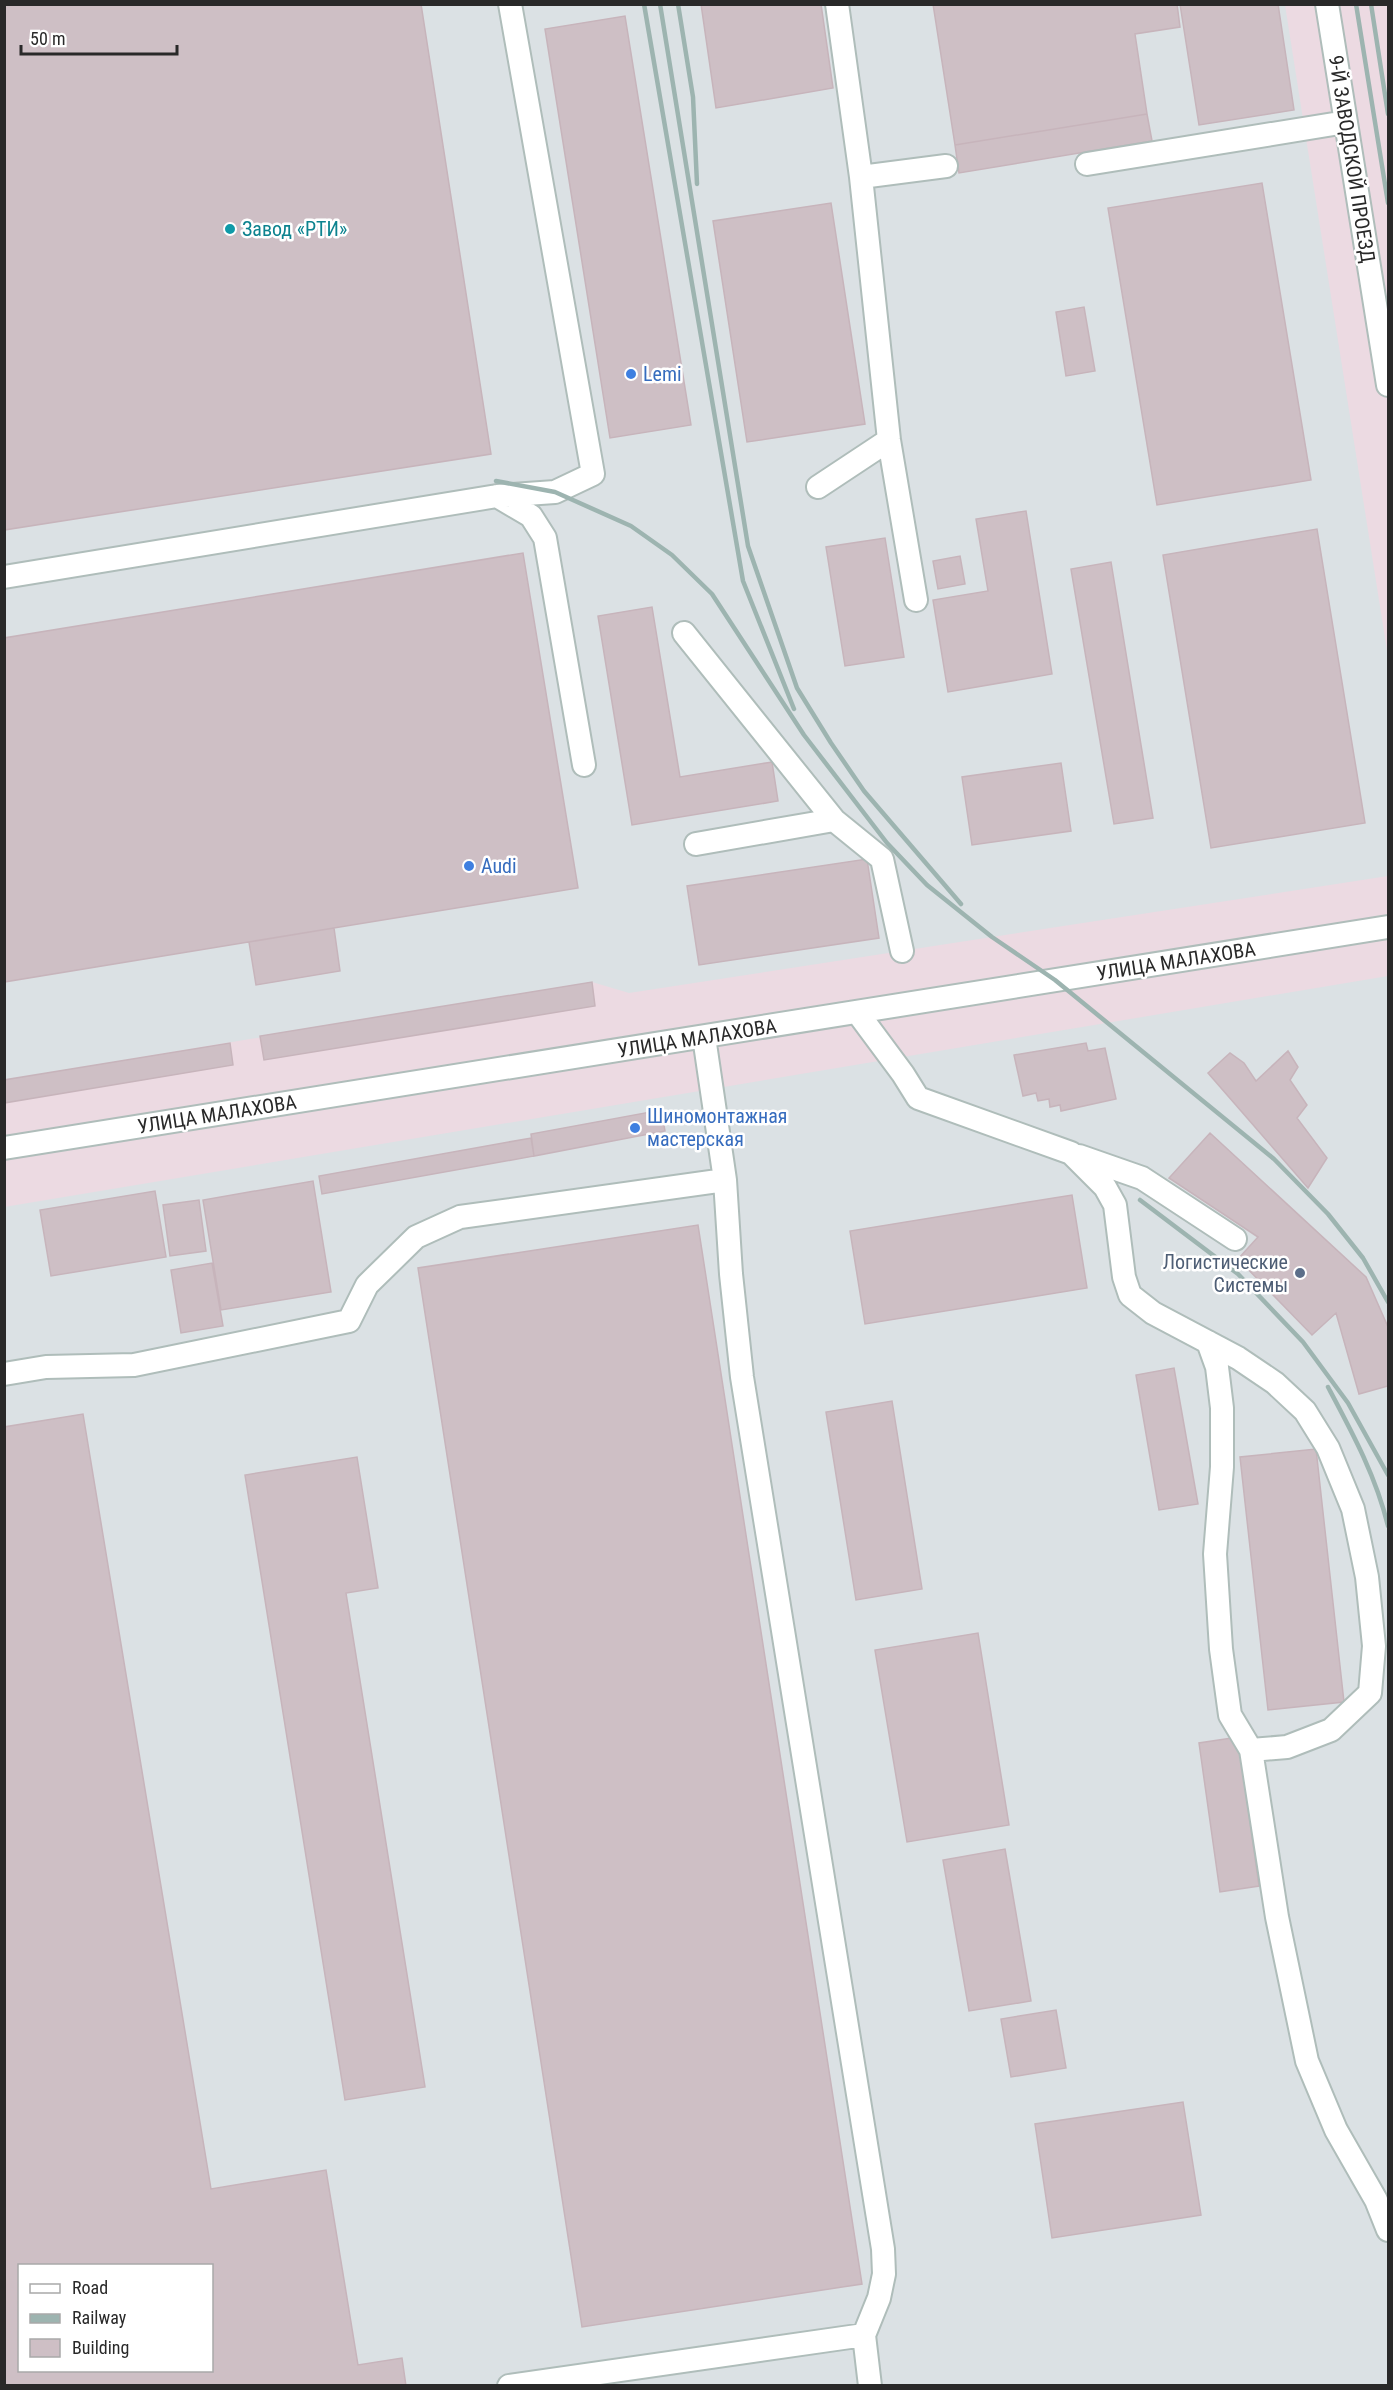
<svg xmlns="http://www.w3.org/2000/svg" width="1393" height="2390" font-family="'Roboto Condensed',sans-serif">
	<rect width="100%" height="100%" fill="#ecdae2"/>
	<path fill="#dbe1e4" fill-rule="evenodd" d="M5 5H1285L1388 657V876L629 993 592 982 5 1080Z
		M1388 976V2385H5L4 1207ZM20 2266H212V2370H20Z"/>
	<path fill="#cebfc5" stroke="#c7b4bb" stroke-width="1.5" fill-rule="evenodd" d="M4 4H421L491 454 4 530Z
		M701 4H821L833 88 716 108Z
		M933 4H1177L1180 27 1135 34 1147 114 955 145Z
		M1180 4H1278L1294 110 1199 125Z
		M625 16 691 425 610 438 545 29Z
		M1147 114 1152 141 959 173 955 145Z
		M1262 183 1311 480 1157 505 1108 208Z
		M831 203 865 424 747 442 713 221Z
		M1084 307 1095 371 1066 376 1056 312Z
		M1026 511 1052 674 948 692 933 600 988 591 976 519Z
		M1317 529 1365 823 1211 848 1163 555Z
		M885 538 904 657 845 666 826 547Z
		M523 553 578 888 4 982V638Z
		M960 556 965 584 938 589 933 561Z
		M1111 562 1153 818 1114 824 1071 569Z
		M652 607 680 777 772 762 778 801 632 825 598 616Z
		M1061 763 1071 831 972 845 962 777Z
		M867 859 879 938 699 965 687 886Z
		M334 928 340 971 256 985 249 942Z
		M592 982 595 1006 264 1060 260 1036Z
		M230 1043 233 1065 4 1103V1080Z
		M1086 1043 1088 1051 1105 1048 1116 1099 1061 1111 1060 1105 1050 1107 1049 1099 1038 1101 1036 1093 1023 1096 1014 1055Z
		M1288 1051 1298 1067 1290 1080 1307 1105 1297 1118 1327 1158 1308 1188 1208 1073 1230 1053 1244 1063 1256 1081Z
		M661 1110 665 1131 534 1156 531 1134Z
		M1210 1133 1366 1277 1388 1327V1386L1359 1394 1336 1313 1312 1335 1238 1259 1258 1237 1169 1178Z
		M531 1138 534 1156 322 1194 319 1176Z
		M313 1181 331 1292 221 1310 203 1200Z
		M155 1191 166 1257 51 1276 40 1210Z
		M1072 1195 1087 1288 865 1324 850 1231Z
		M199 1200 206 1251 170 1256 163 1205Z
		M698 1225 862 2284 582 2327 418 1268Z
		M212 1263 223 1326 181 1333 171 1270Z
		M1174 1368 1198 1504 1159 1510 1136 1375Z
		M892 1401 922 1589 856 1600 826 1412Z
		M83 1414 211 2189 326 2170 358 2365 402 2358 406 2386H4V1427ZM20 2266H212V2370H20Z
		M1316 1449 1344 1702 1268 1710 1240 1457Z
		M357 1457 378 1588 346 1593 425 2087 345 2100 245 1475Z
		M978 1633 1009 1825 907 1842 875 1650Z
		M1238 1737 1259 1886 1220 1892 1199 1743Z
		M1005 1849 1031 2001 969 2011 943 1860Z
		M1056 2010 1066 2068 1011 2077 1001 2019Z
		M1183 2102 1201 2215 1052 2238 1035 2124Z"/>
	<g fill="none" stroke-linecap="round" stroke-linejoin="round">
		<defs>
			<path id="minor" d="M837 4 861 177 889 440 916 600
				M1327 4 1388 385
				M1087 164 1346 122
				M861 177 946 166
				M818 487 889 440
				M497 496 531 516 545 538 584 765
				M4 577 497 496 555 492 593 474 510 4
				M684 633 834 820
				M696 844 834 820 882 859 902 951
				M857 1012 903 1074 918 1098 1071 1153 1105 1187 1115 1205 1124 1277 1130 1295 1153 1313 1238 1358 1275 1383 1305 1411 1328 1448 1353 1509 1367 1577 1374 1646 1370 1693 1331 1730 1287 1747 1251 1750
				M4 1148 1388 927
				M1079 1156 1142 1178 1235 1239
				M725 1180 731 1274 742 1377 883 2249 884 2274 879 2298 864 2335 870 2386
				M1208 1342 1217 1367 1222 1408V1467L1215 1554 1221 1649 1230 1715 1251 1750 1277 1917 1307 2061 1336 2130 1376 2200 1388 2230
				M4 1374 46 1367 134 1365 349 1321 367 1285 416 1237 460 1217 725 1180 704 1037
				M509 2386 864 2335"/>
		</defs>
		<use href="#minor" stroke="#afbdba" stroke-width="26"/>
		<use href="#minor" stroke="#fff" stroke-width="22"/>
		<path stroke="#9db4b0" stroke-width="4.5" d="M644 4 743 581 794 709
			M660 4 748 546 797 688 831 743 864 791 961 904
			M678 4 693 97 697 184
			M1356 4 1388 203
			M1371 4 1388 114
			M496 481 555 492 631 526 672 555 712 594 804 735 887 843 927 885 992 937 1055 980 1274 1159 1328 1214 1363 1258 1388 1302
			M1140 1200 1238 1274 1303 1342 1348 1403 1388 1475
			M1328 1387C1352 1432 1376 1476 1388 1526"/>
	</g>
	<circle fill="#0f9aa8" stroke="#fff" stroke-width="2" cx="230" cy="229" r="6"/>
	<g fill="#3f7fe0" stroke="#fff" stroke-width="2">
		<circle cx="631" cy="374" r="6"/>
		<circle cx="469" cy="866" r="6"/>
		<circle cx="635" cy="1128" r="6"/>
	</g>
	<circle fill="#5c6f8a" stroke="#fff" stroke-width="2" cx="1300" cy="1273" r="6"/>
	<g text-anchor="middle" stroke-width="5" stroke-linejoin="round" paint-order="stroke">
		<g font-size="20" fill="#292929" stroke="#fff">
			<text transform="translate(1352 159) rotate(81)" y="7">9-Й ЗАВОДСКОЙ ПРОЕЗД</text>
			<text transform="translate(1176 961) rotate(-9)" y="7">УЛИЦА МАЛАХОВА</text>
			<text transform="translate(697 1038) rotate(-9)" y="7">УЛИЦА МАЛАХОВА</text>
			<text transform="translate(217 1114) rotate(-9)" y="7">УЛИЦА МАЛАХОВА</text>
		</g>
		<g font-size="20" fill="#0d838f" stroke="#fff" text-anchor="start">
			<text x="242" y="236">Завод «РТИ»</text>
		</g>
		<g font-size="20" fill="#366cbe" stroke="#fff" text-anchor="start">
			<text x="643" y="381">Lemi</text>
			<text x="481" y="873">Audi</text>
			<text x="647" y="1123">Шиномонтажная<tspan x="647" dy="23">мастерская</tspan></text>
		</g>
		<g font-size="20" fill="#4e5e75" stroke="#fff" text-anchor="end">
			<text x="1288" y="1269">Логистические<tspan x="1288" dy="23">Системы</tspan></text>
		</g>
	</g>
	<rect width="1393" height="2390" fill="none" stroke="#292929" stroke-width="12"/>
	<rect x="18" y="2264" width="195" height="108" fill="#ffffff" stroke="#a9a9a9" stroke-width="1.5"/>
	<rect x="30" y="2284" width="30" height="9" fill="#ffffff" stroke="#a9a9a9" stroke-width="1.5"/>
	<text x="72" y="2294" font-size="18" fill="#292929">Road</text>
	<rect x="30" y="2314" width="30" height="9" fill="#9db4b0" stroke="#a9a9a9" stroke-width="1.5"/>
	<text x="72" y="2324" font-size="18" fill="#292929">Railway</text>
	<rect x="30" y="2339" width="30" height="18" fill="#cebfc5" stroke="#a9a9a9" stroke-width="1.5"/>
	<text x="72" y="2354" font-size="18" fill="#292929">Building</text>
	<path d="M21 45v9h156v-9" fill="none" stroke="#292929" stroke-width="3"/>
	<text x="30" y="45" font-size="18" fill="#292929" stroke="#ffffff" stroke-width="4.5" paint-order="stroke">50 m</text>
</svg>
